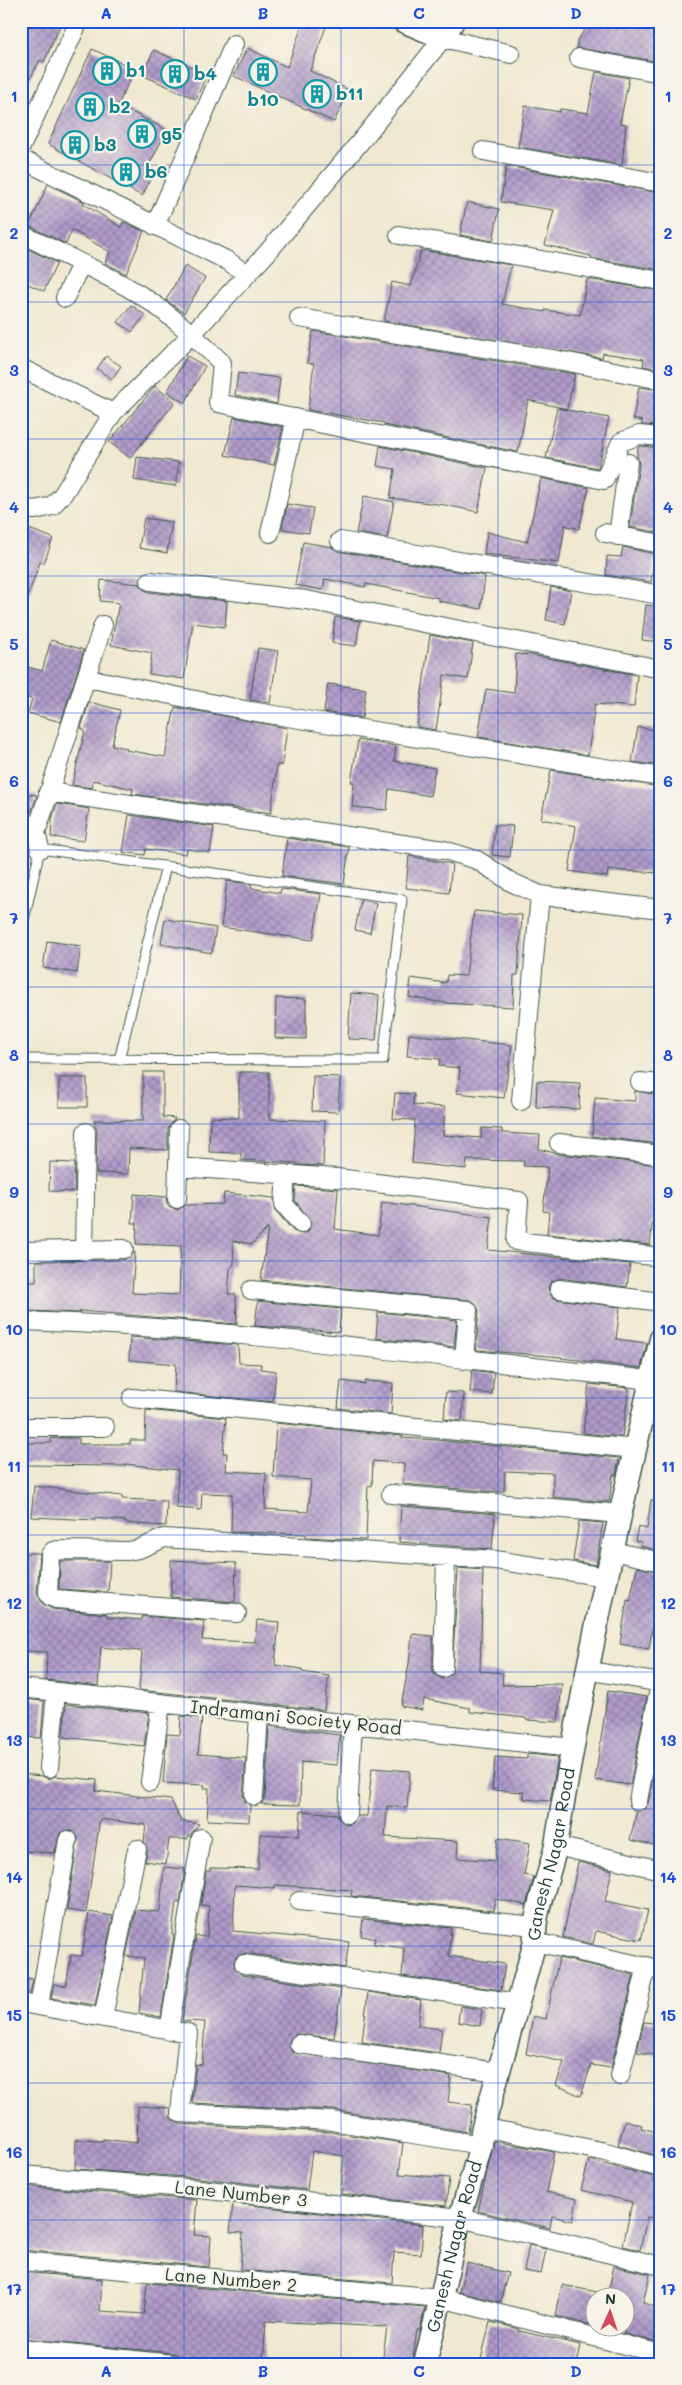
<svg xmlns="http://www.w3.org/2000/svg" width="682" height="2385" font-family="Mali,sans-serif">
	<defs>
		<pattern id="building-cross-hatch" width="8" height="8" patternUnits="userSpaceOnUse" patternTransform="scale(1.25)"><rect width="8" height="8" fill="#b19bca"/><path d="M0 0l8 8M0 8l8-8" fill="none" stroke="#8f80a5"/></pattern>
	</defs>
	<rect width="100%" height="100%" fill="#f7f3e8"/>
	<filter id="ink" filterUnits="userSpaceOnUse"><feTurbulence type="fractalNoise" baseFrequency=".02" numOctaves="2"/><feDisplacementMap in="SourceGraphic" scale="10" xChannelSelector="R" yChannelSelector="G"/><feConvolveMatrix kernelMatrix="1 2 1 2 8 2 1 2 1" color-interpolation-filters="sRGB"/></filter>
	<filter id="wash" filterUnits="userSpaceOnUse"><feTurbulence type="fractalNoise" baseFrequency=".0096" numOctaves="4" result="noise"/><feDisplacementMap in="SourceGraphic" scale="20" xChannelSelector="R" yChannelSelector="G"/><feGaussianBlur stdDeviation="1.12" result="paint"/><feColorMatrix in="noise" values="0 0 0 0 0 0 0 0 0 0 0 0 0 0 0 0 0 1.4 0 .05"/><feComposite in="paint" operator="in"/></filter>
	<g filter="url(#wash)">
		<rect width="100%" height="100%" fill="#f0e8d0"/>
		<g id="blocks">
			<path fill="url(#building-cross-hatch)" d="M21 21H62L44 62 40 60 21 96Z
				M304 21H328L310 71 349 90 334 122 234 76 247 48 287 67Z
				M592 21H661V62L577 48V40Z
				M92 49 135 69 118 105 167 130 148 167 155 171 142 196 48 144Z
				M154 50 207 74 196 99 142 75Z
				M596 72 629 78 620 123 626 124 622 165 518 147 525 106 560 112V109L588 113Z
				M506 166 661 193V270L591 258V256L545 245 554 210 501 202Z
				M48 184 84 202 83 204 121 227 123 222 144 231 126 274 105 263 110 252 72 230 66 244 29 226Z
				M467 202 499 209 493 241 460 235Z
				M28 249 57 263 44 291 21 281V263Z
				M421 250 511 265 502 304 545 312V310L580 315 587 279 661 291V369L643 366 644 359 603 353 602 358 384 321 392 282 411 286Z
				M185 266 205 278 184 313 166 300Z
				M131 305 145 315 132 332 118 322Z
				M313 331 575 374 567 409 528 400 518 452 384 425 385 423 308 410 314 364 307 363Z
				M106 356 121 366 112 379 97 369Z
				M187 356 205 366 185 403 167 392Z
				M238 373 280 378 277 404 235 395Z
				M155 386 175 402 130 458 109 442Z
				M639 387 661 390V426L642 425V421L633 419Z
				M557 408 609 418 598 468 546 458Z
				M234 417 283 427 274 465 225 455Z
				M380 446 487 468 478 512 445 505 390 498 395 469 377 466Z
				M641 446 661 448V533L630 527 639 464 637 457 638 447Z
				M137 457 179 462 176 486 134 480Z
				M541 478 589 488 579 529 565 525 559 563 484 554 487 532 527 542Z
				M364 496 394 502 387 538 356 533Z
				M287 504 313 508 309 533 282 529Z
				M144 518 172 522 167 553 139 548Z
				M21 526 53 538 44 563 40 562 23 609H21Z
				M303 542 332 547 338 551 485 576 481 609 439 601V598L366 584 365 587 325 579 323 590 295 585Z
				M623 547 655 554 651 582 606 575 607 556 621 557Z
				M101 580 140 584 143 589 149 592 227 601 225 627 193 623 184 679 149 674 152 653 111 645 119 603 100 601Z
				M551 587 571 591 565 624 546 620Z
				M646 605 661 607V642L642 640Z
				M335 617 360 621 356 646 332 643Z
				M430 635 473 643 468 679 444 675 436 730 417 727Z
				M51 640 84 650 61 722 28 713 32 699 21 696V665L42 671Z
				M258 648 278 651 270 703 250 700Z
				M516 654 531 655 637 675 634 707 595 704 588 755 478 737 486 689 514 693Z
				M328 684 366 689 362 718 324 712Z
				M89 702 120 710 112 745 127 748 126 750 165 757 175 707 287 728 282 765H277L271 813 132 794 133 789 93 780 92 788 72 785 85 731 81 728Z
				M638 727 661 731V766L632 762Z
				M358 740 396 746 394 761 435 768 430 796 389 789 387 810 352 807 354 782H351Z
				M551 770 661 787V873L608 870 607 877 569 871 576 826 541 819Z
				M21 793 37 795 31 813 21 810Z
				M57 804 89 809 84 841 51 837 52 819Z
				M129 815 214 827 210 853 187 849 186 854 146 849 145 855 123 852Z
				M495 825 513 826 510 857 492 855Z
				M287 838 349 847 344 884 282 876Z
				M409 856 452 864 449 893 406 888Z
				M227 881 251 884V888L280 893 281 889 321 894 313 940 221 927Z
				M361 900 376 903 370 933 355 930Z
				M474 911 522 915 518 975H514L513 1007 445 1003 409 997 411 978 446 983 447 975 466 976Z
				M165 919 216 928 212 953 161 944Z
				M47 941 81 946 77 973 43 968Z
				M351 993 379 995 376 1040 348 1039Z
				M276 998 306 999V1039L275 1038Z
				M409 1034 512 1045 504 1098 457 1093 460 1068 439 1066 440 1059 407 1056Z
				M143 1072H163V1117L175 1118 168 1128V1150L129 1148 128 1174 96 1173 97 1132 94 1120 143 1121Z
				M239 1072H269V1119L325 1121 323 1166 297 1165V1163L241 1160V1153L209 1152 210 1117 239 1118Z
				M313 1076 340 1077 338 1112 312 1111Z
				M59 1078H87V1107H59Z
				M537 1081 580 1083 579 1109 536 1107Z
				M635 1091 661 1095 659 1144 592 1136 595 1098 635 1101Z
				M395 1093 414 1094 413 1105 445 1107 443 1135 481 1138 482 1128 502 1129V1133L540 1135 539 1149 558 1154 659 1165 650 1245 547 1234 549 1212 543 1211 548 1167 523 1166 524 1161 467 1160 466 1169 412 1163 415 1120 393 1119Z
				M50 1162 75 1163 74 1192 49 1191Z
				M296 1186 338 1189 335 1229 378 1235 382 1202 492 1217 488 1250 630 1264 627 1287 560 1278 551 1282 548 1288 552 1297 557 1299 620 1307 616 1339 647 1343 641 1368 561 1358 562 1357 476 1350 479 1310 474 1302 469 1300 261 1280 268 1228 252 1244 233 1241 234 1264 230 1269 228 1294H236L237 1324 80 1311V1313L27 1311 29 1282H36V1261L124 1260 135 1252 132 1293 179 1295 181 1246 136 1244 137 1223H132L134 1194 166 1197 167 1205 177 1210 186 1205 223 1204 224 1193 274 1198 276 1211 293 1231 302 1234 308 1232 311 1223 295 1200Z
				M258 1301 341 1309 339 1332 255 1326Z
				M378 1312 457 1320 454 1347 376 1338Z
				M130 1337 238 1345 239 1363 261 1364V1369L276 1371 273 1402 174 1392 176 1364 129 1360Z
				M472 1370 494 1373 492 1394 470 1392Z
				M341 1381 365 1384V1381L393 1383 391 1414 338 1408Z
				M589 1384 629 1388 622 1437 583 1433Z
				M446 1392 464 1393 462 1421 444 1419Z
				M146 1410 226 1418 223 1453H227L226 1471 266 1473 265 1509 308 1512 311 1480 273 1477 276 1423 403 1436 402 1438 436 1440 619 1458 616 1475H613L609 1502 553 1497V1473L505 1471 504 1491 496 1492 403 1484 404 1464 373 1461 372 1486 368 1485 366 1540 306 1537V1534L231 1532 232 1494 202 1493 201 1510 176 1508 178 1470 125 1464V1466L21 1465V1443H51V1438H79V1444H130V1440H145Z
				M34 1486 122 1496V1499L167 1501 166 1526 125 1523V1521L95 1518V1520L31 1517Z
				M651 1500 661 1501V1551L641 1546V1542L635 1541 638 1527 647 1529Z
				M401 1506 495 1514 492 1549 399 1542Z
				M579 1521 603 1523 596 1565 573 1561Z
				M21 1553H40L37 1593 42 1603 52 1609 107 1614V1617L142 1620V1616L204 1621 202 1640 255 1642 257 1620 279 1622 275 1665 302 1669V1672L329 1676 324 1710 139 1690 142 1652 139 1651 101 1647 98 1686 46 1680 47 1652 21 1651Z
				M171 1560 236 1563 235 1602 171 1597Z
				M60 1561H110L108 1592 59 1589Z
				M637 1567 661 1572 649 1649 620 1644 627 1600 630 1601Z
				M458 1568 483 1570 480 1671 503 1673 502 1685 562 1684 558 1722 526 1720V1718L470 1712V1708L424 1699 422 1710 401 1706 409 1664 412 1634 433 1636V1673L442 1679 452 1673Z
				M608 1691 647 1697 630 1785 595 1780Z
				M21 1699 44 1701 41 1738 21 1737Z
				M66 1704 149 1713 144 1746 63 1737Z
				M181 1716 202 1718 198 1754 246 1758 243 1795 245 1801 250 1805 249 1822 207 1820 209 1788H204L205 1785 163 1783 167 1734 180 1735Z
				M269 1726 340 1735 337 1765 301 1762 300 1805 261 1804 265 1797Z
				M661 1737V1808L653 1845 630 1840 637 1811 646 1808 648 1803Z
				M527 1754 558 1757 550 1801 524 1799V1792L492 1790 495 1757 527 1759Z
				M372 1768 410 1771 407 1808 387 1806 385 1837 458 1841 457 1858 495 1861 498 1838 530 1843 524 1875 534 1877 526 1905 495 1899 494 1911 351 1896 352 1890 275 1885V1888L235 1885 233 1931 349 1942 345 1968 246 1953 236 1957 234 1967 242 1975 341 1989 334 2038 296 2034 289 2042 292 2052 451 2076 448 2102 472 2105 468 2132 333 2110 192 2103 196 2064 202 2065 205 2022 182 2021 196 1936 207 1937 209 1906 201 1905 206 1871H210V1868L258 1869 260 1834 299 1836 301 1811 337 1814 339 1819 347 1825 353 1823 358 1816H367Z
				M21 1774 42 1776 49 1779 55 1776 97 1780 96 1791 171 1800 181 1821 199 1824 187 1839H169L166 1864 145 1861 147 1851 144 1841 146 1825 100 1819 86 1913 67 1910 78 1837 70 1830 60 1833 55 1853 21 1851Z
				M578 1862 612 1870 605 1901 648 1910 641 1940 596 1931 593 1944 563 1937Z
				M164 1867 185 1869 180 1903 176 1902 172 1934 174 1935 161 2017 139 2013 144 1958 126 1956 136 1910 159 1912 160 1910Z
				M89 1912 113 1916 95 2005 51 1998 54 1984 66 1986 71 1955 82 1956Z
				M363 1919 451 1928 449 1956 505 1964 501 1990 402 1976 404 1948 374 1944 375 1938 361 1936Z
				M559 1958 634 1975 611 2068 591 2065 581 2096 556 2085 564 2062 526 2054 533 2016 546 2019Z
				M23 1978 33 1979 30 1994 21 1993Z
				M368 1992 421 2000 418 2026 442 2029 439 2053 362 2042Z
				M460 2006 482 2009 480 2026 458 2022Z
				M644 2022 661 2024V2056L637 2052Z
				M138 2106 170 2108 171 2118 179 2124 331 2132 403 2143 399 2174 449 2178 446 2206 341 2194 344 2156 312 2151 307 2190 200 2178 75 2169 76 2140 103 2141V2139L137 2143Z
				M625 2120 642 2125 641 2128 661 2133V2157L618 2145Z
				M494 2141 554 2152 546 2192 577 2199 573 2221 552 2216 550 2228 478 2211Z
				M589 2160 655 2177 654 2183 661 2184V2219L647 2217 640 2250 623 2246 632 2202 581 2190Z
				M21 2186 197 2200 194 2235 211 2236 209 2267 22 2250 25 2215H21Z
				M233 2203 423 2225 421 2254 394 2252 392 2283 240 2270 243 2233 230 2232Z
				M529 2245 546 2249 541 2274 524 2271Z
				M467 2263 508 2273 500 2302 459 2292Z
				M614 2266 650 2274 643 2302 661 2310V2343L624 2334V2298H607Z
				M21 2272 102 2279 100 2311 144 2314 147 2283 425 2307 420 2330H417L412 2364H382L387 2327 266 2321 263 2364H182L179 2356 173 2353 21 2338Z
				M562 2285 597 2292 591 2325 556 2316Z
				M490 2322 520 2329 519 2331 581 2345 577 2364H480Z"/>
		</g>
	</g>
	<g filter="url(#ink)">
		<use href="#blocks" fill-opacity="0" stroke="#3e574b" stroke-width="1"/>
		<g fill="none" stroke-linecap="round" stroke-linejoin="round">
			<defs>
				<path id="service" d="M21 933 40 849 402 899 383 1060 21 1059
					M119 1060 166 866"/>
				<path id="minor" d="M579 58 661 73
					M21 147 79 21
					M483 151 661 183
					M21 159 228 261 246 274
					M155 226 234 44
					M21 234C56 251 93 268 127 287 163 307 193 335 222 363L218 403 604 480 621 442 639 435 661 437
					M399 235 661 281
					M65 298 81 264
					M299 318 558 360 661 380
					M21 368 113 413
					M21 508 35 510 52 506 63 494 113 413 192 334 267 253 366 135 443 38 511 54
					M270 533 296 418
					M605 533 661 544
					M618 536 628 463
					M340 541 661 595
					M150 581 306 600 661 669
					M87 678 250 711 661 777
					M48 792 444 850 477 860 511 882 540 895 661 909
					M40 849 36 833 103 625
					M640 1082 661 1084
					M521 1101 540 895
					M559 1143 661 1155
					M178 1167 337 1178 519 1201 516 1241 661 1257
					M286 1174 284 1204 301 1224
					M177 1199 179 1129
					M21 1251 124 1249
					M84 1251 86 1132
					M559 1289 661 1302
					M251 1290 468 1310 464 1360
					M21 1321C232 1327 442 1358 651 1380
					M132 1398 635 1449
					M21 1427H105
					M391 1494 621 1514
					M613 1551 661 1562
					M237 1613 56 1599 51 1597 48 1593 50 1555 53 1551 58 1550 128 1551 139 1549 164 1538 495 1560 606 1577
					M443 1668 446 1557
					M586 1670 661 1683
					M21 1688 572 1748
					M49 1768 56 1692
					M150 1782 161 1703
					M254 1796 259 1714
					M638 1801 660 1683
					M348 1814 353 1724
					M556 1846 661 1870
					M299 1901 534 1926
					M535 1942 661 1970
					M244 1964 518 2003
					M21 2003 188 2033 180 2113 332 2121 481 2145
					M39 2006 68 1840
					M103 2018 137 1849
					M169 2031 201 1838
					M299 2044 498 2072
					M620 2076 647 1966
					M482 2131 497 2130 606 2152 661 2168
					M21 2175 199 2189 460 2218 661 2266
					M21 2261 441 2298 661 2354
					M21 2348 172 2364"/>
				<g id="tertiary">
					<path d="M403 21 443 38 453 21"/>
					<path id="s1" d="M425 2364 460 2218 481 2145 482 2131 535 1942C533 1907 552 1873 557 1839 584 1671 621 1505 661 1339"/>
				</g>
			</defs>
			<use href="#service" stroke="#3e574b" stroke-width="11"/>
			<use href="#minor" stroke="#3e574b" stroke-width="20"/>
			<use href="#tertiary" stroke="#3e574b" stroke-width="25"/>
			<use href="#service" stroke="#fff" stroke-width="9"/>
			<use href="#minor" stroke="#fff" stroke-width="18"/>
			<use href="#tertiary" stroke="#fff" stroke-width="22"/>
		</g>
	</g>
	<path fill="none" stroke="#1d4ed8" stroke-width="1" stroke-opacity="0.55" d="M184 21V2364M341 21V2364M498 21V2364M21 165H661M21 302H661M21 439H661M21 576H661M21 713H661M21 850H661M21 987H661M21 1124H661M21 1261H661M21 1398H661M21 1535H661M21 1672H661M21 1809H661M21 1946H661M21 2083H661M21 2220H661"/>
	<defs>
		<symbol id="building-ring" viewBox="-11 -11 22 22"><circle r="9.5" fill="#f7f3e8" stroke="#0f9aa8" stroke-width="1.5"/><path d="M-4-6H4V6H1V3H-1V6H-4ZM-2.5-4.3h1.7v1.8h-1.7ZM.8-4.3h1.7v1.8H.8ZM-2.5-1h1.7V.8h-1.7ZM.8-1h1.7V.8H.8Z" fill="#0f9aa8"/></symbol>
	</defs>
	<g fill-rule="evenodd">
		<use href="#building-ring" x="91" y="55" width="32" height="32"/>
		<use href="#building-ring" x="247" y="56" width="32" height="32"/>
		<use href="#building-ring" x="159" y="58" width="32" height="32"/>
		<use href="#building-ring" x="301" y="78" width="32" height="32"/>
		<use href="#building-ring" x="74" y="91" width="32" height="32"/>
		<use href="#building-ring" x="126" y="118" width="32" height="32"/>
		<use href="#building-ring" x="59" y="129" width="32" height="32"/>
		<use href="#building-ring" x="110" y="156" width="32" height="32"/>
	</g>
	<g text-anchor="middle" stroke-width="4.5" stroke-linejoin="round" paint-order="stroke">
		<g font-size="18" font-weight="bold" fill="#0d838f" stroke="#f7f3e8" text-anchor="start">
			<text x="126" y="77">b1</text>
			<text x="194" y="80">b4</text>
			<text x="336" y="100">b11</text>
			<text x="263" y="106" text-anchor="middle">b10</text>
			<text x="109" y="113">b2</text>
			<text x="161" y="140">g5</text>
			<text x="94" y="151">b3</text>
			<text x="145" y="178">b6</text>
		</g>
		<g font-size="18" fill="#1f3d34" stroke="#f7f3e8">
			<text transform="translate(296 1718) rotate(6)" y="6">Indramani Society Road</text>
			<text dy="6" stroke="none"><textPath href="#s1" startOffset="526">Ganesh Nagar Road</textPath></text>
			<text transform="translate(241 2194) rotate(6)" y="6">Lane Number 3</text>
			<text dy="6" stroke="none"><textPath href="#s1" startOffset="121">Ganesh Nagar Road</textPath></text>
			<text transform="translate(231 2280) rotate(5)" y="6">Lane Number 2</text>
		</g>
	</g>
	<rect width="682" height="2385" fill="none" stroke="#f7f3e8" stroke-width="55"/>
	<g transform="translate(610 2312) rotate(3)"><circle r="24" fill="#f7f3e8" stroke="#a1aaa0"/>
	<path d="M0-4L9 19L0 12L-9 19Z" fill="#d1495b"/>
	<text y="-8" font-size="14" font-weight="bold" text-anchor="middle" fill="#1f3d34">N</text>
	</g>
	<rect x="28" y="28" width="626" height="2330" fill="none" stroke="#1d4ed8" stroke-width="2"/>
	<g font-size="16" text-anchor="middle" font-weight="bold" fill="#1d4ed8">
		<text x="106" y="19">A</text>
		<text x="263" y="19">B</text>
		<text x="419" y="19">C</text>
		<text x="576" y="19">D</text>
		<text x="14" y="102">1</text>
		<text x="668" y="102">1</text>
		<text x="14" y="239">2</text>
		<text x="668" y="239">2</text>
		<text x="14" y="376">3</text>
		<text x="668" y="376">3</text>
		<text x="14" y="513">4</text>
		<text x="668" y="513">4</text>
		<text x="14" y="650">5</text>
		<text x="668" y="650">5</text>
		<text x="14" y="787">6</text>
		<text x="668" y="787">6</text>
		<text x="14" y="924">7</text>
		<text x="668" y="924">7</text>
		<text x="14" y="1061">8</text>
		<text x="668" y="1061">8</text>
		<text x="14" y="1198">9</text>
		<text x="668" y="1198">9</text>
		<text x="14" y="1335">10</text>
		<text x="668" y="1335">10</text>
		<text x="14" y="1472">11</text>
		<text x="668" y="1472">11</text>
		<text x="14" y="1609">12</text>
		<text x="668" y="1609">12</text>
		<text x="14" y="1746">13</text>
		<text x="668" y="1746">13</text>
		<text x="14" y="1883">14</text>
		<text x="668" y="1883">14</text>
		<text x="14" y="2021">15</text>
		<text x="668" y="2021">15</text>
		<text x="14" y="2158">16</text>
		<text x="668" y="2158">16</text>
		<text x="14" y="2295">17</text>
		<text x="668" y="2295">17</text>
		<text x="106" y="2377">A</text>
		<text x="263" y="2377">B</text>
		<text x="419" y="2377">C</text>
		<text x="576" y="2377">D</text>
	</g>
</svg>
